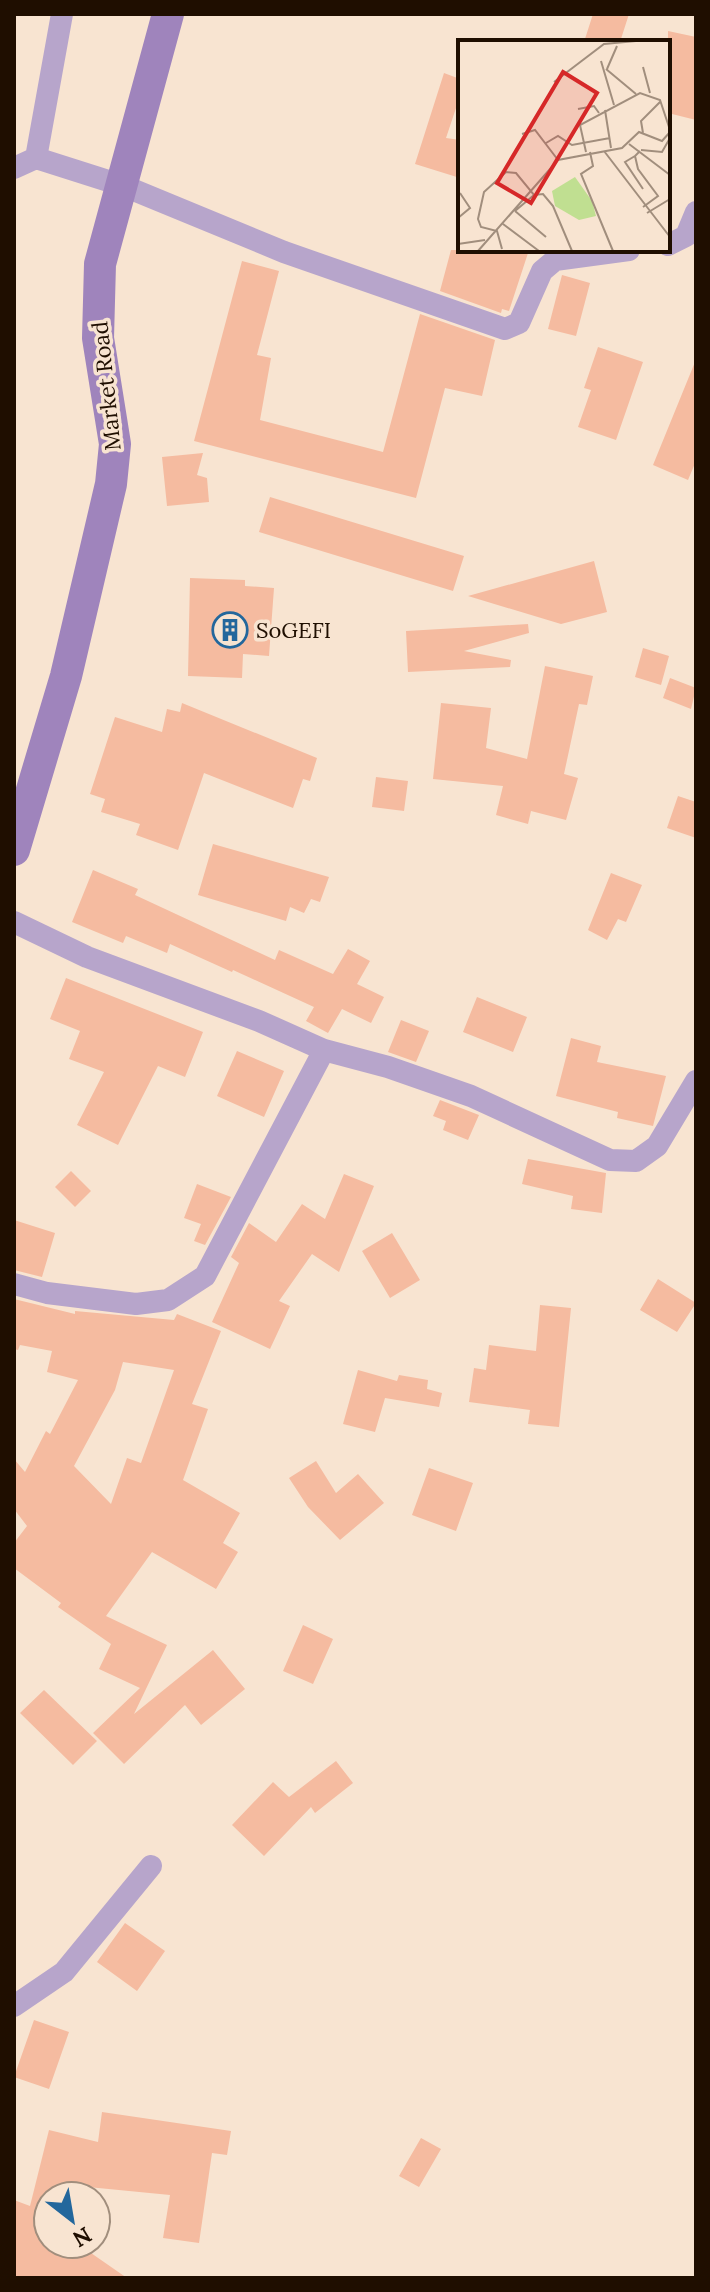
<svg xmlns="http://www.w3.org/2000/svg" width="710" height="2292" font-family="Lora,serif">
	<rect width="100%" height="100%" fill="#f8e4d1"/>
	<path fill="#f5bba0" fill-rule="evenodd" d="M593 14H629L620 42H584Z
		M668 31 696 37V120L668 113Z
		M444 73 460 79V96L446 138 460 140V178L415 164Z
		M451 250H529L509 311 502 309 501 313 440 291Z
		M242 261 279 271 257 355 271 358 260 420 383 452 420 314 495 340 482 396 445 388 416 498 194 441Z
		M562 275 590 283 576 336 548 329Z
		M598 347 643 362 616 440 578 427 591 390 584 388Z
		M695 362 696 461 688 480 653 465Z
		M203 453 197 475 207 478 209 502 167 506 162 457Z
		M270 497 464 556 453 591 259 532Z
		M594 561 607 612 561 624 468 596Z
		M190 578 245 580V586L274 588 269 656 243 654 242 678 188 676Z
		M528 624 529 633 464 651 511 660 510 667 408 672 406 631Z
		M643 648 669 656 661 685 635 677Z
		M545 666 593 676 587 705 579 704 564 774 578 778 566 820 531 811 528 824 496 815 503 786 433 779 441 703 491 708 486 748 527 759Z
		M670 678 696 688 691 709 663 698Z
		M182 703 317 758 310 781 303 779 293 808 204 773 178 850 136 835 140 824 101 812 105 799 90 794 115 717 162 732 167 709 180 712Z
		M376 777 408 781 404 811 372 807Z
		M678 796 696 802V838L667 828Z
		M213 844 329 877 320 902 311 899 304 913 290 907 286 921 198 895Z
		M93 870 138 889 135 895 275 960 279 950 333 974 348 949 370 961 357 984 384 997 371 1023 342 1009 328 1033 306 1021 314 1007 233 970 232 972 170 944 167 953 126 936 123 943 72 922Z
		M611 873 642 885 626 922 618 919 607 940 588 930Z
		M66 978 203 1032 185 1077 158 1066 118 1145 77 1125 104 1072 69 1059 80 1031 50 1019Z
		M477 997 527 1017 513 1052 463 1032Z
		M401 1020 429 1031 416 1062 388 1052Z
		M571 1038 601 1046 597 1062 666 1076 653 1126 617 1118 618 1112 556 1096Z
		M237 1051 284 1071 264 1117 217 1096Z
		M440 1100 479 1115 468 1140 443 1130 446 1121 433 1116Z
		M528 1159 606 1173 602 1213 571 1209 573 1196 522 1184Z
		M71 1171 91 1191 75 1207 55 1187Z
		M344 1174 374 1186 339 1272 312 1254 279 1301 290 1306 270 1349 212 1322 239 1263 231 1257 249 1223 276 1242 302 1204 325 1219Z
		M197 1184 231 1197 205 1245 194 1241 201 1224 184 1218Z
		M14 1220 55 1233 42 1277 14 1270Z
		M392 1233 420 1280 390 1298 362 1251Z
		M658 1279 696 1303 677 1332 640 1310Z
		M14 1299 75 1314V1311L174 1320 177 1314 221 1331 192 1404 208 1409 183 1480 240 1513 223 1543 238 1552 216 1589 152 1552 106 1616 167 1645 134 1714 213 1650 245 1689 201 1725 185 1705 124 1764 93 1733 140 1688 99 1669 111 1644 58 1607 61 1603 14 1568V1543L27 1526 14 1509V1459L25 1472 46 1431 50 1434 78 1380 47 1372 52 1351 20 1345 18 1350 14 1349ZM123 1362 174 1370 141 1463 127 1458 111 1504 74 1466 115 1390Z
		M540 1305 571 1308 559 1427 528 1424 530 1410 469 1402 474 1368 486 1370 489 1345 536 1351Z
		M358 1370 397 1381 399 1375 428 1380 427 1389 442 1393 439 1407 385 1398 375 1432 343 1424Z
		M316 1461 336 1493 358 1474 384 1503 340 1540 308 1507 289 1478Z
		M429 1468 473 1483 456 1531 412 1515Z
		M303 1625 333 1639 313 1684 283 1671Z
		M44 1690 97 1741 73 1765 20 1713Z
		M336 1761 353 1783 315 1813 311 1807 264 1856 232 1825 273 1782 289 1797Z
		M125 1923 165 1951 137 1991 97 1962Z
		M34 2020 69 2032 49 2089 14 2077Z
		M102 2112 231 2131 227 2155 212 2153 199 2243 163 2238 170 2195 88 2187 85 2196H48V2244H78L127 2278H14V2200L30 2206 49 2130 98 2142Z
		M421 2138 441 2149 419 2187 399 2176Z"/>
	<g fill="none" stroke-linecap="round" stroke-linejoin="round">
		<path stroke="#b7a5cb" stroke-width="22" d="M36 158 62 14
			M14 168 36 158 124 186 284 252 505 329 519 323 542 271 555 260 629 250
			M668 245 686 236 696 212
			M14 922 87 957 259 1021 324 1050 388 1067 471 1096 610 1160 636 1161 657 1146 696 1081
			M14 1284 47 1293 136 1304 168 1300 205 1276 324 1050
			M14 2006 64 1972 151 1866"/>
		<path stroke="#9f84bc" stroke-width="32" d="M14 850 66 676 111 484 115 444 98 338 100 264 168 14"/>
	</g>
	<defs>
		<symbol id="building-ring" viewBox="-11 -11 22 22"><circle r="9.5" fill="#f8e4d1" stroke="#23679c" stroke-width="1.5"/><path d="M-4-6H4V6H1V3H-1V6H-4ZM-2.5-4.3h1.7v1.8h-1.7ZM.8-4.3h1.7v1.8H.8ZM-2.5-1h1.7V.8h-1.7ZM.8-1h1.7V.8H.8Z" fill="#23679c"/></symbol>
	</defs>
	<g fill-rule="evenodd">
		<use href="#building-ring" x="210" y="610" width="40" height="40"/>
	</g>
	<g text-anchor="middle" stroke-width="7" stroke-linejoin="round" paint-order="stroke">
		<g font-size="22" fill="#1f0e00" stroke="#f8e4d1">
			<text transform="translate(106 386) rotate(-96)" y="8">Market Road</text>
		</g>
		<g font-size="22" fill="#1f0e00" stroke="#f8e4d1" text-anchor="start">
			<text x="256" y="638">SoGEFI</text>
		</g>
	</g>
	<g transform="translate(458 40)">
		<rect width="212" height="212" fill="#f8e4d1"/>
		<path d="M117 137 134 161 138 176 121 180 97 166 94 151Z" fill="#c0df91"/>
		<path fill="none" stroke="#a18e7d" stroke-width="2" d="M143 21 156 65M185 27 192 53M148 29 178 54M149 29 159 6M96 42 146 4 178 1M120 69 136 66 141 73M147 70 153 108M185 93 183 81 202 62M64 94 77 90 100 120M88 103 100 96 114 105 152 98M171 104 212 135M183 110 204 112 212 98M146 111 212 197M182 111 177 116 180 129 200 156 185 167M128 112 122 85 182 53 202 60 212 90M132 112 135 126 123 134 155 211M177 116 167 122 185 149M57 171 88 197M57 171 76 155M189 173 212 159M0 178 12 168 2 153M45 184 81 211M0 204 27 200M44 209 39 191 23 187 20 179 26 152 48 132 58 133 76 155 85 154 95 166 114 211M20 211 100 120 164 108 181 92 204 101 212 92"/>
		<path fill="#d62828" fill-opacity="0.15" stroke="#d62828" stroke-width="4" d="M105 32 139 53 73 163 39 143Z"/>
		<rect width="212" height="212" fill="none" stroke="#1f0e00" stroke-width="4"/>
	</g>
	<rect width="710" height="2292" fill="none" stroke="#1f0e00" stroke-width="32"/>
	<g transform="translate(72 2220) rotate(149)"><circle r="38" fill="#f8e4d1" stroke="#a18e7d" stroke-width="2"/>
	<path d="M0-6L14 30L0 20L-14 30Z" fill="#23679c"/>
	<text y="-12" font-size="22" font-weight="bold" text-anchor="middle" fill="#1f0e00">N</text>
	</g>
</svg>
